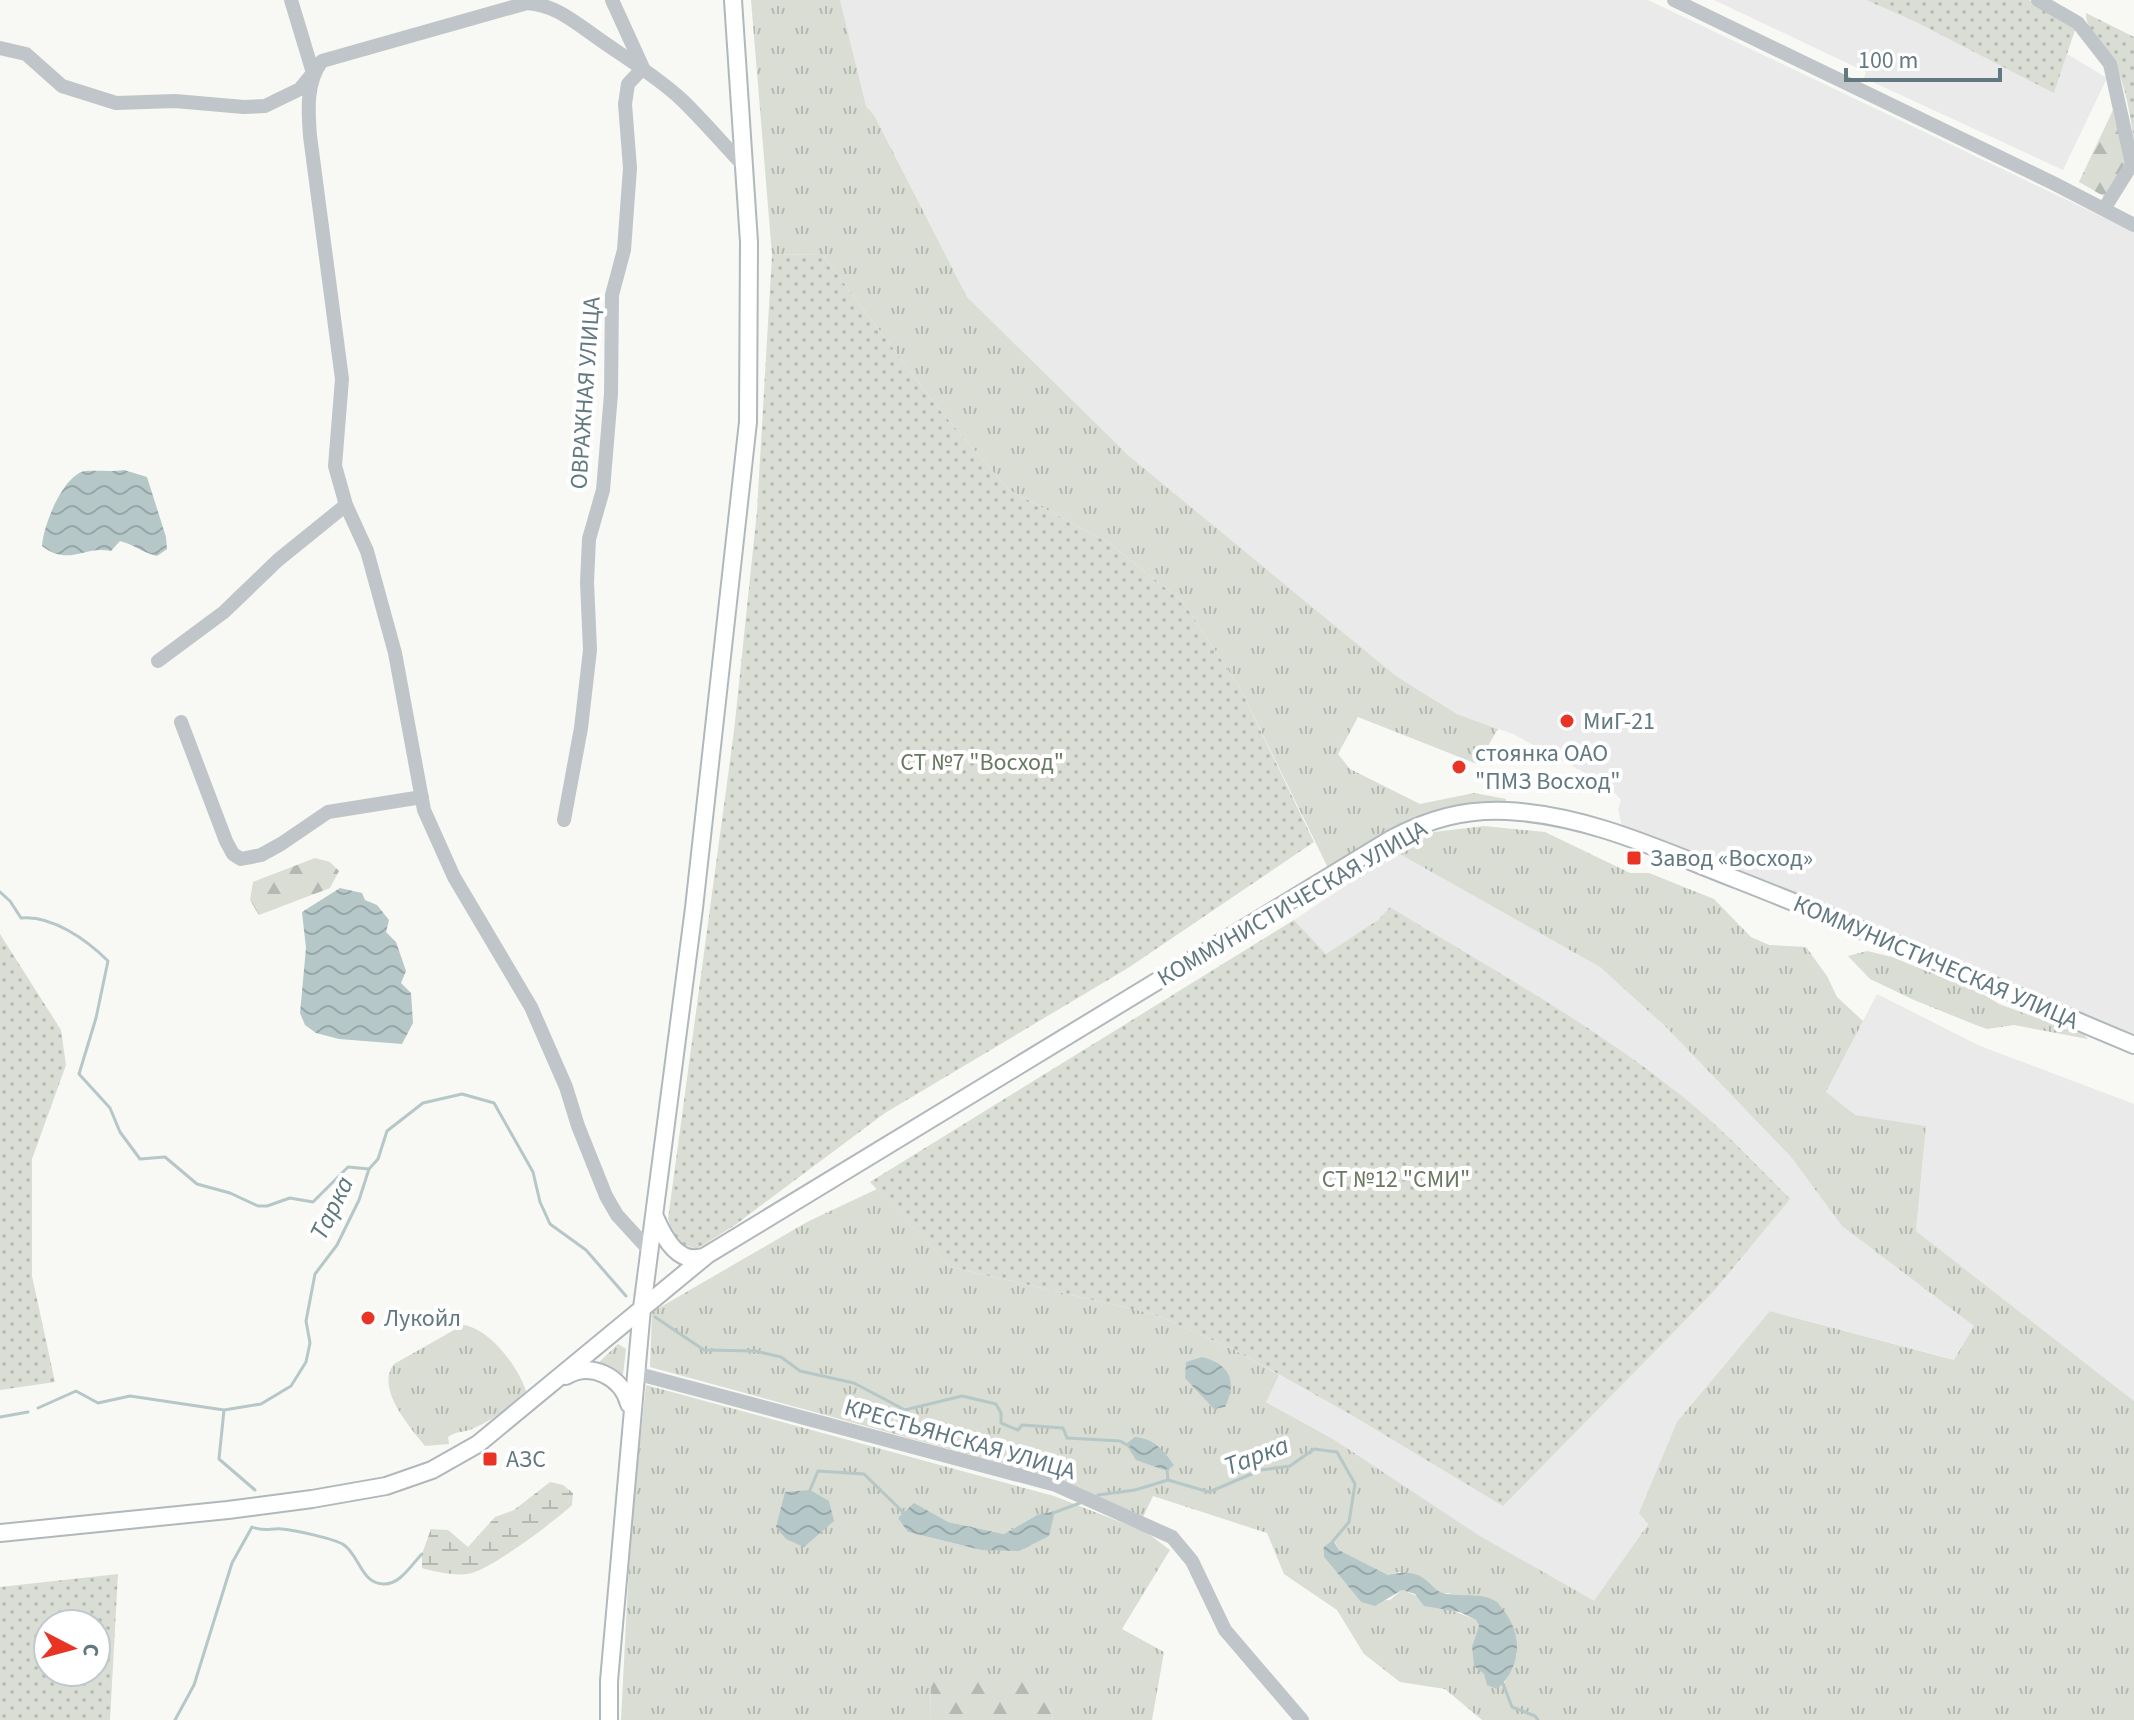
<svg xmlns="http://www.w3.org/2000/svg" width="2134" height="1720" font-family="'Source Sans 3',sans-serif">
	<defs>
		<pattern id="grass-tufts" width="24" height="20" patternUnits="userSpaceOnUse" patternTransform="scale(2)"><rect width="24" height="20" fill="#d9ddd4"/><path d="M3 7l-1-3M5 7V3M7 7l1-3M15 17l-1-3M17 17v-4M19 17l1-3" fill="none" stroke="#b3b8b1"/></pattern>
		<pattern id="forest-firs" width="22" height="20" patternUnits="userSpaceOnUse" patternTransform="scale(2)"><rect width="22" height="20" fill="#d9ddd4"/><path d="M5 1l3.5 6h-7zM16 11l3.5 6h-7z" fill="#b3b8b1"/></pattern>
		<pattern id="wetland-marsh" width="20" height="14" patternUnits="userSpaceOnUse" patternTransform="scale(2)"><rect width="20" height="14" fill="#d9ddd4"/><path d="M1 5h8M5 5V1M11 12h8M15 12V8" fill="none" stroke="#b3b8b1"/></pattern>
		<pattern id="garden-dots" width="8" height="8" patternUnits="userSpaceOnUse" patternTransform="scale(2)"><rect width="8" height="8" fill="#d9ddd4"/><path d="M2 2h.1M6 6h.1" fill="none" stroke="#b3b8b1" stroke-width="1.8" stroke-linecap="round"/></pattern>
		<pattern id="water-waves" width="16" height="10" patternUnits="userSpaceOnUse" patternTransform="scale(2)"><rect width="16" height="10" fill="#b6c7c8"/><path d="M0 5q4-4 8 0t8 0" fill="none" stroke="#97a6a8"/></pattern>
	</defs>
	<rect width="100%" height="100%" fill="#f8f8f5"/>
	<path fill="#e9eae9" d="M840 0H1648L2134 232V1037L1622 826 1618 810 1621 800 1609 786 1513 734 1457 714 1396 676 1129 456 967 297 874 115 866 106Z
		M1714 0H1866L1914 21 2054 92 2067 54 2107 78 2063 170 1864 78 1866 72Z
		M1396 852 1600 967 1666 1027 1791 1157 1842 1226 1974 1326 1955 1360 1770 1311 1648 1523 1594 1602 1480 1536 1333 1439 1265 1401 1279 1375 1355 1417 1616 1388 1713 1292 1672 1088 1612 1044 1390 907 1378 920 1326 954 1294 920Z
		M1877 994 1980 1046 2134 1104V1401L1916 1231 1926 1126 1854 1115 1826 1092Z"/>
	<path fill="url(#grass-tufts)" fill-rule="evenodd" d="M751 0H840L866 106 874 115 967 297 1129 456 1396 676 1457 714 1498 729 1477 764 1358 717 1338 754 1350 769 1420 804 1474 793 1506 799V804L1451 810 1330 872 1240 688 1183 602 1109 543 1009 490 937 407 822 254 772 255Z
		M1484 826 1545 832 1630 873H1649L1714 899 1751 937 1769 945 1806 947 1827 976 1837 997 1863 1021 1826 1092 1855 1115 1926 1126 1916 1231 2134 1401V1720H1482L1445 1689 1400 1682 1364 1654 1337 1610 1284 1574 1267 1533 1153 1496 1143 1517 1055 1478 650 1367 652 1312 807 1222 877 1189 951 1267 1154 1314 1233 1349 1279 1375 1266 1402 1333 1439 1480 1536 1594 1601 1648 1524 1639 1513 1677 1422 1770 1311 1954 1360 1974 1326 1842 1226 1791 1157 1666 1027 1600 967 1396 852 1434 832ZM1334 1540 1339 1550 1388 1575 1399 1572 1442 1593H1449L1517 1653 1513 1668 1504 1683 1472 1646 1479 1626 1476 1620 1402 1590 1390 1600 1361 1602 1324 1557Z
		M1867 951 1892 957 1981 993 1999 1004 2084 1035 2088 1039 2014 1025 1987 1029 1976 1025 1914 1000 1870 979 1848 956Z
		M463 1325C489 1328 518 1366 526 1391 512 1406 491 1421 472 1429 462 1433 459 1430 448 1437L449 1444 425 1446C409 1426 375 1388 394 1364Z
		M618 1344 626 1349 623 1375 610 1368 596 1365Z
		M646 1385 1054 1496 1146 1532 1170 1550 1122 1629 1164 1652 1152 1720H1053L1051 1708 931 1679 930 1720H621L631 1525ZM920 1509 948 1522 1004 1534 1037 1515 1019 1550H981L908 1532Z"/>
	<path fill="url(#forest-firs)" d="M2113 110 2126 163 2105 197 2079 182Z
		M315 858 330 862 339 871 330 888 259 915 250 900 253 882Z
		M1020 1675 1051 1708 1053 1720H930L931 1679Z"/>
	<path fill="url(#wetland-marsh)" d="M550 1482 563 1485 573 1493 572 1505C555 1521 494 1567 472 1573 459 1577 435 1572 422 1568V1554L431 1529 448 1530 468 1547 495 1517 514 1510Z"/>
	<path fill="url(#garden-dots)" fill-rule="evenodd" d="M1866 0H2029L2076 27 2054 93 1914 21Z
		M2086 13 2134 37V141C2130 115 2126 86 2114 62 2105 45 2086 33 2086 13Z
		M822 254 937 407 1009 490 1109 543 1183 602 1240 688 1314 842 1128 968 885 1113 735 1225 697 1249 675 1242 668 1219 734 731 757 511 772 255Z
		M1390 907C1484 965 1582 1018 1669 1086 1713 1119 1751 1160 1790 1199L1713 1292 1503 1506 1355 1417 1233 1349 1154 1314 951 1267 870 1182 1294 920 1326 954 1378 920Z
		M0 934 61 1030 66 1065 32 1159V1276L55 1382 0 1390Z
		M118 1574 110 1720H0V1587ZM48 1624H96V1672H48Z"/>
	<path fill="url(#water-waves)" d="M124 470 147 477 166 537 167 549 157 556C143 553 133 544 120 541L111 551C84 545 69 567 42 546 43 526 63 475 85 471 97 470 111 472 124 470Z
		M340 888 362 893 365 900 377 905 389 920 386 932 396 942 406 971 401 983 411 993 413 1023 402 1044 339 1039 316 1033 305 1025 300 1013 306 948 302 912Z
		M1202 1357C1229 1364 1238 1380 1225 1407L1214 1409 1185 1378 1186 1362Z
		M1135 1437C1155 1439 1163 1450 1174 1465L1167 1471 1136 1460 1126 1444Z
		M810 1490 829 1501 834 1521 804 1547 786 1539 776 1527 785 1492Z
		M914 1503 948 1522 1004 1534 1037 1515 1055 1511 1049 1536 1019 1551 981 1550 908 1532 898 1518Z
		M1333 1540 1339 1550 1388 1575C1399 1572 1414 1571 1423 1578 1430 1582 1435 1591 1443 1593 1460 1598 1481 1591 1497 1602 1498 1603 1504 1611 1505 1612 1523 1637 1521 1668 1497 1689L1487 1685 1484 1674 1474 1666 1472 1646 1479 1626 1476 1620 1460 1612 1424 1606 1415 1594 1402 1590 1375 1606 1361 1602 1324 1557V1547Z"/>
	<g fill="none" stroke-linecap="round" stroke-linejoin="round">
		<path stroke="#b6c7c8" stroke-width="3" d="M0 892 10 901 21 918C52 915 87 940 108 961L96 1018 79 1074 110 1108 120 1132 140 1159 165 1157 197 1184 230 1193 258 1206H267L290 1198 313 1202 348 1167 369 1169
			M655 1317 704 1350 755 1351 781 1357 800 1371 854 1383 905 1410 962 1396 996 1404 1001 1413V1423L1018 1430 1022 1425 1063 1428 1067 1438 1120 1441 1129 1446
			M38 1408 76 1391 98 1403 130 1396 224 1410 261 1404 291 1386 306 1362 310 1343 306 1321 315 1274 337 1245 359 1200 369 1169 378 1159 387 1131 423 1103 462 1094 494 1103 533 1172 540 1202 550 1224 586 1250 626 1296
			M224 1410 219 1459 255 1490
			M0 1417 28 1412
			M1167 1470 1168 1480 1209 1492 1261 1470 1290 1466 1314 1449 1337 1452 1355 1484 1349 1522 1333 1541
			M810 1490 818 1471 864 1474 905 1514
			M1098 1495 1135 1490 1168 1480
			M1053 1513 1080 1503
			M1502 1681 1512 1707 1535 1716 1538 1720
			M175 1720 194 1685 232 1563 252 1527C263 1532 271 1528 282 1529 294 1530 336 1539 344 1545 359 1555 361 1583 383 1584 400 1585 411 1565 422 1554"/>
		<defs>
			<path id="major" d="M655 1217C664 1238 679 1267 706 1256
				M566 1376C591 1361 622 1377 629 1404
				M0 1533 228 1510 312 1499 386 1486 432 1470 478 1444 707 1255 1391 839C1429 819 1464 809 1507 811 1588 815 1663 851 1738 880 1871 932 2002 990 2134 1045
				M609 1720V1681L642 1308 694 908 748 422 749 242 733 0"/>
		</defs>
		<use href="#major" stroke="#b0b8bb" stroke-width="20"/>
		<path stroke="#bfc5c8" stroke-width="14" d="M612 0 643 68
			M1674 0 2053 183 2134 225
			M2038 0 2078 23 2110 64 2132 164 2104 209
			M0 48 26 54 62 86 116 103 175 101 244 107 265 106 300 89 313 73 291 0
			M158 661 224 612 278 560 346 505
			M181 722 226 841 233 854 241 859 261 855 281 844 328 812 422 797
			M564 820 581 728 590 650 587 582 589 539 603 490 611 394 612 295 624 250 630 168 625 104 628 84 643 68
			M649 1250 617 1215 606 1196 578 1126 566 1087 531 1007 454 877 424 810 395 653 367 551 346 505 335 466 342 379 310 136C308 110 306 82 322 61L527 3C554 5 571 19 592 34 622 56 654 74 681 99 703 120 723 144 744 166
			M635 1373 1056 1485 1172 1537 1192 1561 1225 1630 1302 1720"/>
		<use href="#major" stroke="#fff" stroke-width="16"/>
	</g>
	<g fill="#e93325" stroke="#fff" stroke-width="3">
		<circle cx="1567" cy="721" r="8"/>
		<circle cx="1459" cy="767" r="8"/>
		<rect x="1626" y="850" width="16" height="16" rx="4"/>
		<circle cx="368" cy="1318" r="8"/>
		<rect x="482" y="1451" width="16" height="16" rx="4"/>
	</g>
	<g text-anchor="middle" stroke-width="8" stroke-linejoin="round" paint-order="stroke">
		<g font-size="24" fill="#627981" stroke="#fff">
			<text transform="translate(585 393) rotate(-86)" y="8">ОВРАЖНАЯ УЛИЦА</text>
			<text transform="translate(1292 903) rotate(-30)" y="8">КОММУНИСТИЧЕСКАЯ УЛИЦА</text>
			<text transform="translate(1936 962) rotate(23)" y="8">КОММУНИСТИЧЕСКАЯ УЛИЦА</text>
			<text transform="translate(960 1439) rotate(16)" y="8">КРЕСТЬЯНСКАЯ УЛИЦА</text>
		</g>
		<g font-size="24" fill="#627981" stroke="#fff" text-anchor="start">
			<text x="1583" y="729">МиГ-21</text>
			<text x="1475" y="761">стоянка ОАО<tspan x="1475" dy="28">"ПМЗ Восход"</tspan></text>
			<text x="1650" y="866">Завод «Восход»</text>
			<text x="384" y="1326">Лукойл</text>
			<text x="506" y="1467">АЗС</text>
		</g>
		<g font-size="24" fill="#697961" stroke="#fff">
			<text x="982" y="770">СТ №7 "Восход"</text>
			<text x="1396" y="1187">СТ №12 "СМИ"</text>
		</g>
		<g font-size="26" font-style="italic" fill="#5d787c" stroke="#fff">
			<text transform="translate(331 1208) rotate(-64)" y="9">Тарка</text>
			<text transform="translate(1256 1455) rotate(-21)" y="9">Тарка</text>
		</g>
	</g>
	<g transform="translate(72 1648) rotate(96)"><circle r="38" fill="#ffffff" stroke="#c0c9cd" stroke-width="2"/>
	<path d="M0-6L14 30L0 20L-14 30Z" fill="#e93325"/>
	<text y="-12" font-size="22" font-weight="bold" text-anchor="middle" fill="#627981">С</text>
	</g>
	<path d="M1846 68v12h154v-12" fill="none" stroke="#627981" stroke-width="4"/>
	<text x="1858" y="68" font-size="24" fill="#627981" stroke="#ffffff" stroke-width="6" paint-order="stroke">100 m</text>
</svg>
